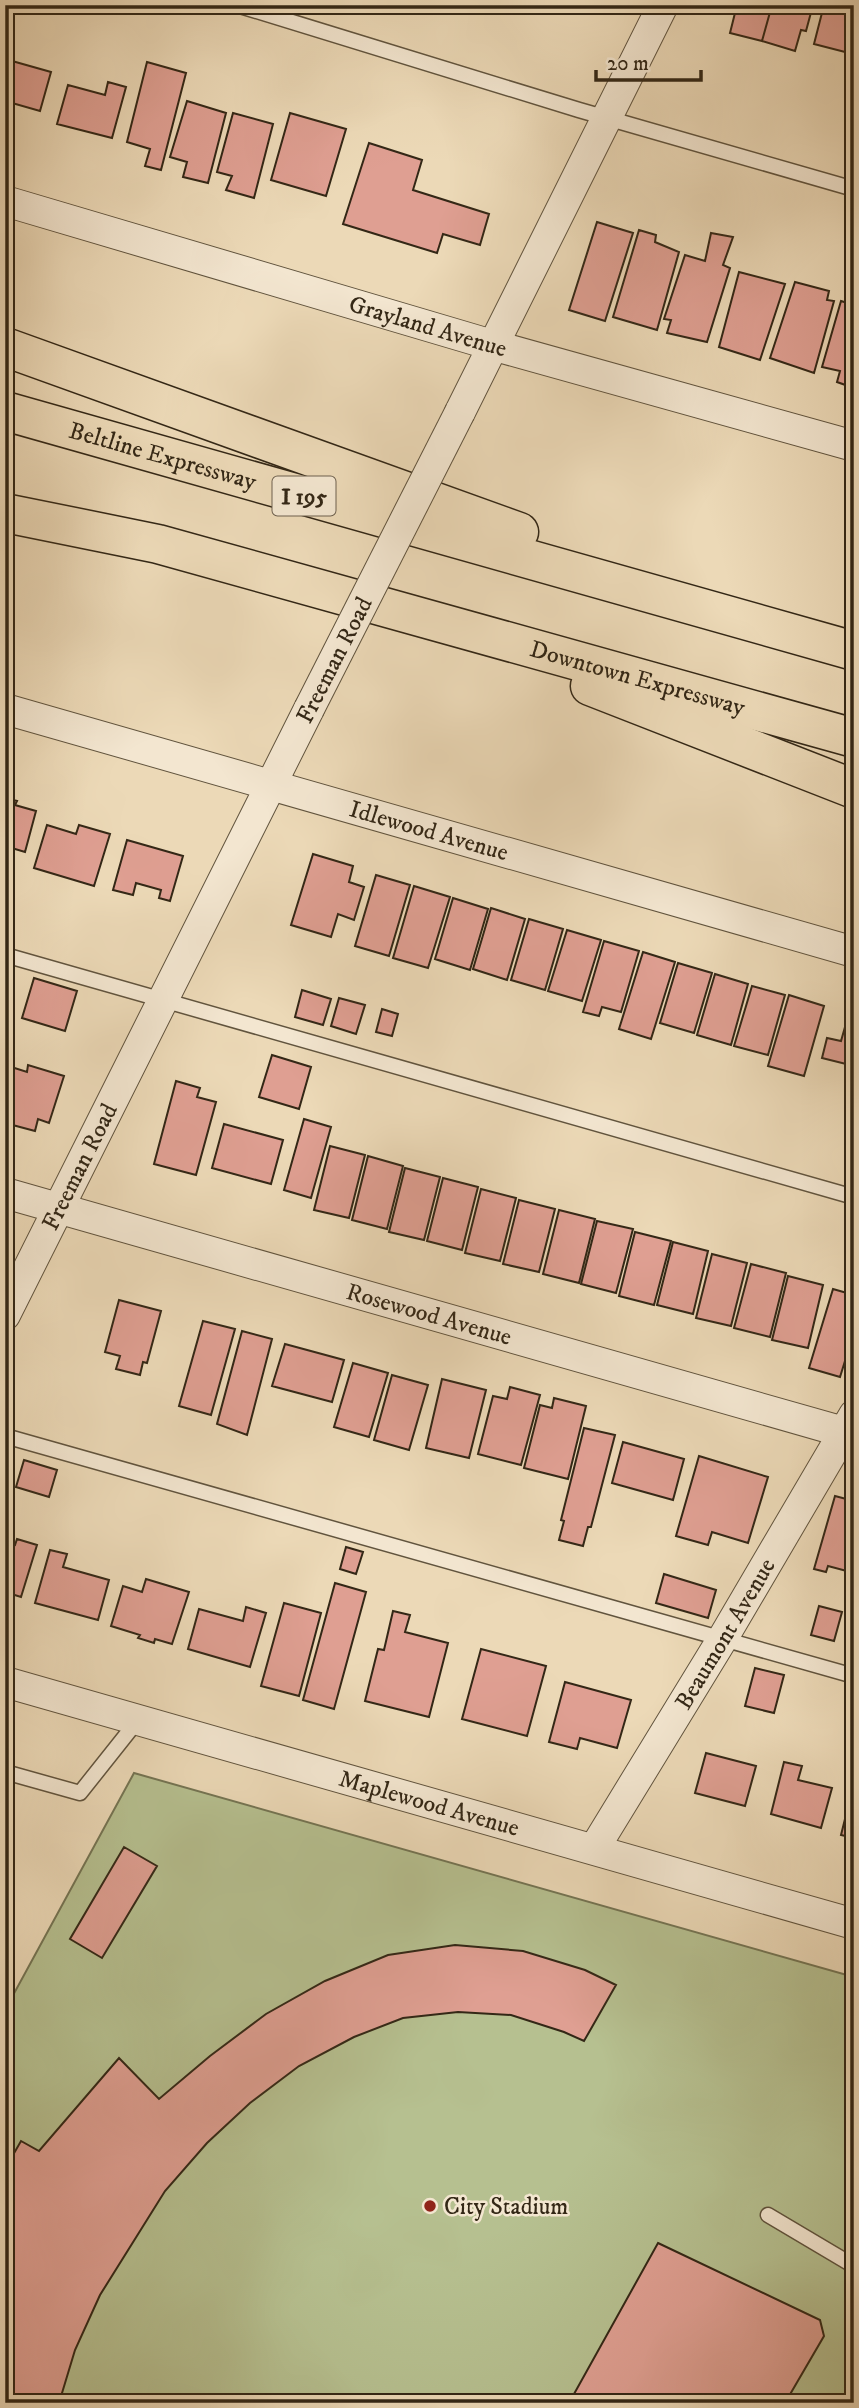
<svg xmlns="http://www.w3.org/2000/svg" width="859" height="2408" font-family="'IM FELL DW Pica',serif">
	<rect width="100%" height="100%" fill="#ecd9b7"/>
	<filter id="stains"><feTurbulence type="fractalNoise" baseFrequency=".00286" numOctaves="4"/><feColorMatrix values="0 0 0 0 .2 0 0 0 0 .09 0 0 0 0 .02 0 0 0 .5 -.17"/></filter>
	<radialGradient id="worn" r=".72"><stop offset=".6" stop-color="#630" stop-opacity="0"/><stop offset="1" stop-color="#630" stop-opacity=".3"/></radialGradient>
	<path fill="#b6c090" stroke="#747453" stroke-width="2" d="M134 1773 854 1977V2403H5V2010Z"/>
	<path fill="#df9f92" stroke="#332716" stroke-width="2" d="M730 5H772L762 41 730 33 735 13 728 11Z
		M772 5H813L806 31 801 30 795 51 762 41Z
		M824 5H854V33L849 53 814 44Z
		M5 59 51 72 40 111 5 101Z
		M147 62 186 73 161 170 145 166 150 149 127 142Z
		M108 82 126 87 112 138 57 124 68 85 105 95Z
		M187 101 226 113 208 183 183 177 187 162 170 157Z
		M233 113 273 124 254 198 226 190 232 176 217 172Z
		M290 113 346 129 326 196 271 180Z
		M369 143 422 160 413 190 489 214 480 245 443 234 437 253 343 224Z
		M597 222 633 233 605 321 569 310Z
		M639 230 656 235 655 242 679 252 657 330 613 317Z
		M711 233 733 237 723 265 730 268 707 342 667 333 671 320 664 319 685 255 705 261Z
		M739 272 785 284 760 360 719 347Z
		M795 282 829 291 827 300 834 301 814 373 770 358Z
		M841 301 854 305V388L837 382 840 371 822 367Z
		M5 798 17 801 15 805 36 811 25 852 5 846Z
		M47 825 76 834 79 825 110 834 94 886 34 868Z
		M127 840 183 856 170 901 159 898 161 890 136 883 133 895 113 890Z
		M313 854 353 866 349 882 364 887 354 920 338 914 331 937 291 925Z
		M376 875 410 885 389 956 355 946Z
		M414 886 450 897 428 968 393 958Z
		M453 898 488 909 470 970 435 959Z
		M491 908 525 919 507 980 473 969Z
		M529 919 563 929 545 990 511 980Z
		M567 930 601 940 582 1001 548 991Z
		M604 941 639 951 621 1012 602 1007 599 1016 583 1012Z
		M643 952 675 962 651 1039 619 1029Z
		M678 963 712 973 694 1033 660 1023Z
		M715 974 748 984 731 1045 697 1035Z
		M34 978 77 991 65 1031 22 1018Z
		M752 986 785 995 768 1055 734 1046Z
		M302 990 331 999 323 1025 295 1017Z
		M789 995 824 1006 804 1076 768 1066Z
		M339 998 365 1005 356 1034 331 1026Z
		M382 1009 398 1014 392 1036 376 1032Z
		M847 1020 854 1022V1066L822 1058 827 1038 841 1041Z
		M272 1055 311 1067 299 1109 259 1097Z
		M5 1065 27 1072 28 1065 64 1076 49 1123 38 1119 35 1131 5 1123 9 1112 5 1111Z
		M176 1081 200 1088 197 1097 216 1102 196 1175 154 1164Z
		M304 1119 331 1127 311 1198 284 1190Z
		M224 1124 283 1140 271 1184 212 1168Z
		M330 1146 365 1155 349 1218 314 1210Z
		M368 1156 403 1166 387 1229 352 1220Z
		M405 1168 440 1177 424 1240 389 1232Z
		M443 1178 478 1187 462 1250 427 1241Z
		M481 1189 516 1198 500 1261 465 1253Z
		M519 1200 555 1209 539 1272 503 1264Z
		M559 1210 595 1219 579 1283 543 1274Z
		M597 1221 633 1229 616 1293 581 1284Z
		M635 1232 671 1241 654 1305 619 1296Z
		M673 1242 708 1251 693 1314 657 1305Z
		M712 1254 747 1263 731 1326 696 1318Z
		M751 1264 786 1273 770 1337 734 1328Z
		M788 1276 823 1285 808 1348 772 1340Z
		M833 1289 854 1295V1332L840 1377 809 1368Z
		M119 1300 161 1311 147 1363 143 1362 140 1375 116 1369 120 1356 105 1352Z
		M203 1321 235 1329 211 1415 179 1406Z
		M242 1331 272 1339 247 1435 217 1424Z
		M285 1344 344 1360 332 1402 272 1386Z
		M353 1363 388 1373 369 1437 334 1427Z
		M392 1375 428 1385 409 1450 374 1440Z
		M442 1379 486 1390 469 1458 426 1448Z
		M510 1387 540 1395 521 1465 478 1454 493 1396 507 1399Z
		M554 1398 586 1406 568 1479 524 1468 540 1405 552 1408Z
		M584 1428 615 1435 591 1527H588L583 1546 559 1540 564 1521 561 1520Z
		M623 1442 684 1459 673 1500 612 1483Z
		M699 1456 768 1477 748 1543 712 1532 708 1545 676 1536Z
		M24 1460 57 1470 49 1497 16 1487Z
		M835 1496 854 1501V1573L828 1566 826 1572 814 1569Z
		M17 1539 37 1545 21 1597 5 1592V1542L15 1545Z
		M346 1547 363 1552 356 1574 340 1569Z
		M50 1550 67 1554 63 1567 109 1580 98 1620 35 1603Z
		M664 1574 716 1590 708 1618 656 1603Z
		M146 1579 189 1592 172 1644 155 1639 154 1643 138 1638 140 1635 111 1626 123 1586 142 1592Z
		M335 1583 366 1592 334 1709 303 1700Z
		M284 1603 321 1613 299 1696 261 1686Z
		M819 1606 842 1612 834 1641 811 1635Z
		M246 1607 266 1613 250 1667 188 1649 199 1609 243 1621Z
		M393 1611 410 1615 405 1632 448 1643 429 1717 365 1701 378 1649 384 1650Z
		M481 1649 546 1666 527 1736 462 1719Z
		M755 1668 784 1675 774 1713 745 1706Z
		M565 1682 631 1700 617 1748 580 1738 577 1749 549 1742Z
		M706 1753 756 1766 745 1806 695 1793Z
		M784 1762 802 1766 798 1780 832 1788 821 1828 771 1814Z
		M851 1795 854 1796V1838L841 1835Z
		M124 1847 157 1866 102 1958 70 1939Z
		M455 1945 523 1951 585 1970 616 1985 584 2041 564 2032 511 2015 458 2012 403 2018 354 2037 299 2066 250 2103 207 2143 165 2191 100 2295 75 2350 59 2403H5V2169L21 2141 39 2151 119 2058 159 2099 210 2056 266 2014 325 1981 388 1955Z
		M658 2243 820 2320 824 2336 785 2403H569Z"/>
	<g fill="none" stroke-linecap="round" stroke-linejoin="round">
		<defs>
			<path id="service" d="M237 5 579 110 854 189
				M5 955 854 1197
				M5 1436 854 1676
				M5 1772 80 1793 138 1720
				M768 2215 854 2266"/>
			<g id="minor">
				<path id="s1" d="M5 201 492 345 854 446"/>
				<path d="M460 412 663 5"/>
				<path id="s2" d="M5 709 854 952"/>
				<path id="s3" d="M5 1193 854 1435"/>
				<path id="s4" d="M5 1315 309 709"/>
				<path id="s5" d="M5 1682 854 1924"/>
				<path id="s6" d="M594 1849 723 1638 854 1415"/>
			</g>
			<g id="motorway">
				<path d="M5 347 519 532"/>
				<path id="s7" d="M5 411 854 651"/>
				<path id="s8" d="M5 513 158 544 854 738"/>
				<path d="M590 686 854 789"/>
			</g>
		</defs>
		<use href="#service" stroke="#61543e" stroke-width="17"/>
		<use href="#minor" stroke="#61543e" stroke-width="32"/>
		<use href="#motorway" stroke="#332716" stroke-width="41"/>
		<use href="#service" stroke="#f3e6d0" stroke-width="14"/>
		<use href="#minor" stroke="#f3e6d0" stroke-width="30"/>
		<use href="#motorway" stroke="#ecd9b7" stroke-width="38"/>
		<defs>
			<path id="minor-bridge" d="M309 709 460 412"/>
		</defs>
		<use href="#minor-bridge" stroke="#61543e" stroke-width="32" stroke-linecap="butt"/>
		<use href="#minor-bridge" stroke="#f3e6d0" stroke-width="30"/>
	</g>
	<circle fill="#8f2418" stroke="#f3e6d0" stroke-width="2.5" cx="430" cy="2206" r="7"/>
	<g text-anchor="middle" stroke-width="5" stroke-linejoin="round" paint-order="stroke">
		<rect fill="#f3e6d0" stroke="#6d604e" stroke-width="2" x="272.5" y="476.5" width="63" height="39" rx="5"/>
		<g font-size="23" font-weight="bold" fill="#332716">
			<text x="304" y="504">I 195</text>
		</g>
		<g font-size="24" fill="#332716" stroke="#f3e6d0">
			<text dy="8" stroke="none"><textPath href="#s1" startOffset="441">Grayland Avenue</textPath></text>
			<text dy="8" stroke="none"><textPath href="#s7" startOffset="164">Beltline Expressway</textPath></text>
			<text transform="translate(334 660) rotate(-63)" y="8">Freeman Road</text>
			<text dy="8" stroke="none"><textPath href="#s8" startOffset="654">Downtown Expressway</textPath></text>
			<text dy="8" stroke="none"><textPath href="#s2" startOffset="441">Idlewood Avenue</textPath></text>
			<text dy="8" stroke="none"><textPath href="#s4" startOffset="166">Freeman Road</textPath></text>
			<text dy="8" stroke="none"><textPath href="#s3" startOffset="441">Rosewood Avenue</textPath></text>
			<text dy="8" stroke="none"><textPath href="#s6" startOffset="252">Beaumont Avenue</textPath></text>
			<text dy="8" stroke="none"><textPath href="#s5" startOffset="441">Maplewood Avenue</textPath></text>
		</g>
		<g font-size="24" fill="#332716" stroke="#f3e6d0" text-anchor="start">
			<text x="444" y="2214">City Stadium</text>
		</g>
	</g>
	<rect width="859" height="2408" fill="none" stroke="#ecd9b7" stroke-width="28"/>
	<rect x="7" y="7" width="845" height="2394" fill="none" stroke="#332716" stroke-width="3.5"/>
	<rect x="14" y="14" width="831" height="2380" fill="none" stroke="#332716" stroke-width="2"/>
	<path d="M596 70v10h105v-10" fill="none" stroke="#332716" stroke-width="3.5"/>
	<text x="607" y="70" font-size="21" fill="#332716" stroke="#f3e6d0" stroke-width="5" paint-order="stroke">20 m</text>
	<rect width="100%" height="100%" filter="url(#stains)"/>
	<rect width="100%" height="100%" fill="url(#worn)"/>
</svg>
